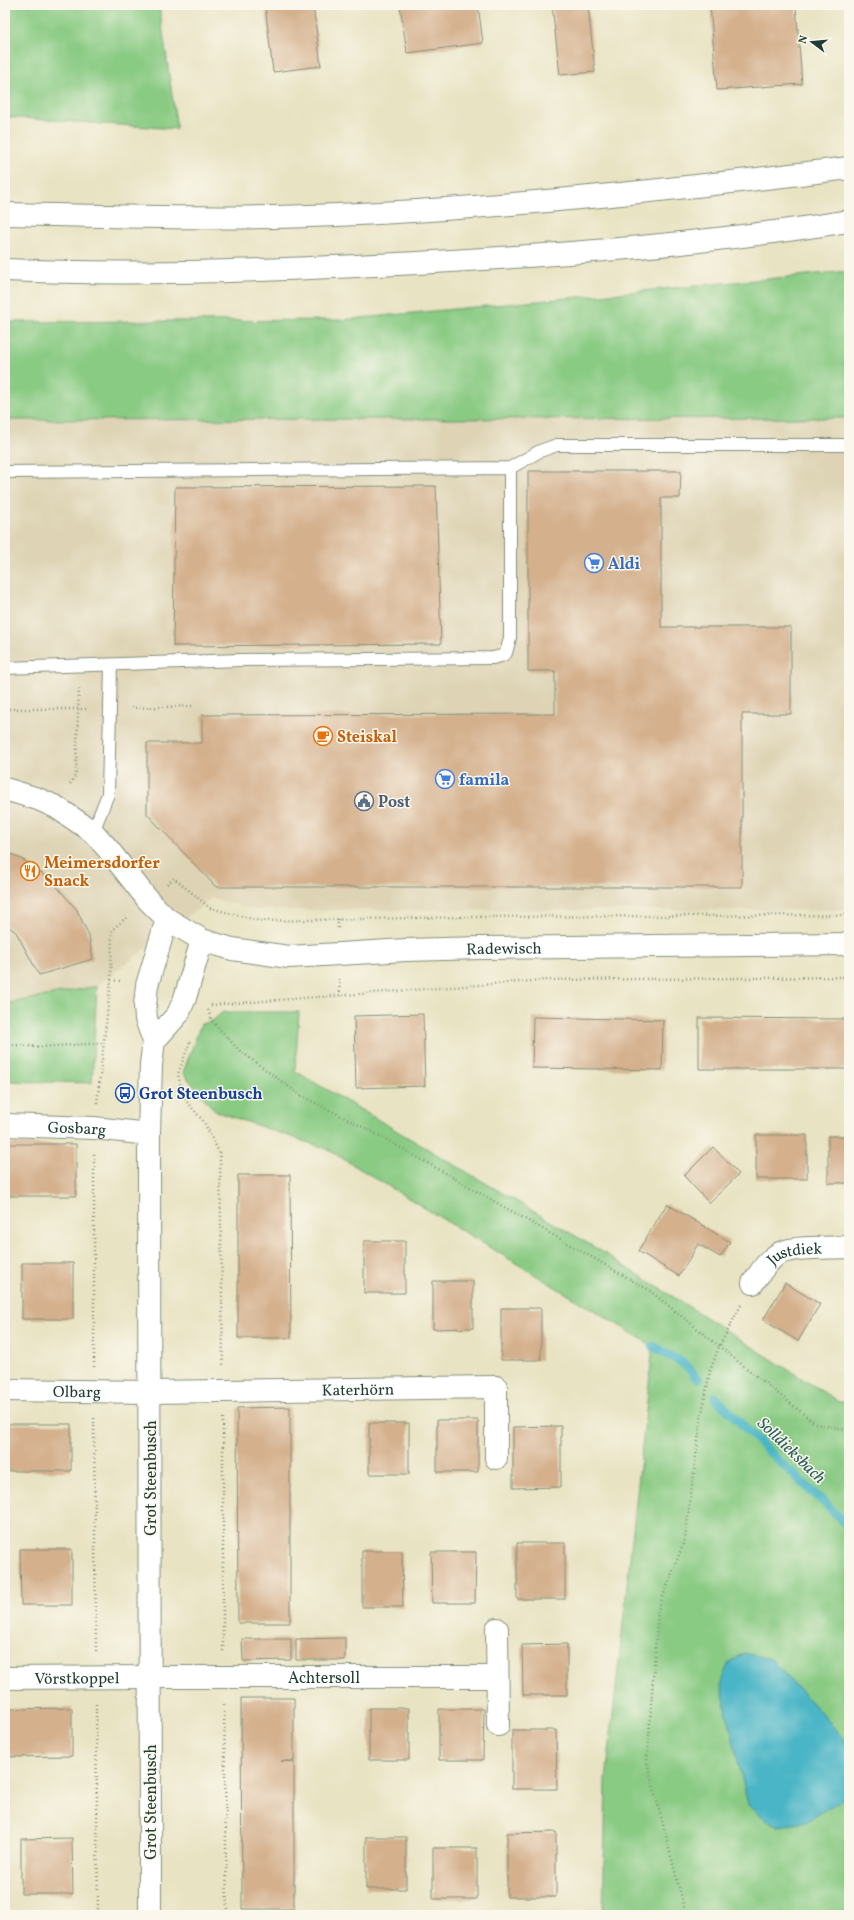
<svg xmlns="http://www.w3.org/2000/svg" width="854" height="1920" font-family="Vollkorn,serif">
	<rect width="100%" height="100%" fill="#fbf7ec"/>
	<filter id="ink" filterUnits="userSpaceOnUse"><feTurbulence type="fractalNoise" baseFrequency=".025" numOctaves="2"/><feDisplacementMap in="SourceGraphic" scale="8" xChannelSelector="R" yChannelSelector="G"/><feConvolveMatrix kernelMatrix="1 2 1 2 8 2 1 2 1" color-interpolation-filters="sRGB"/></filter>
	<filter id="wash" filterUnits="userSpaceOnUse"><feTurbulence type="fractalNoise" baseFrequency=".012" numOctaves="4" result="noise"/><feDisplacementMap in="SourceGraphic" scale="16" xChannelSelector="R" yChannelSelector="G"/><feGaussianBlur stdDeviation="0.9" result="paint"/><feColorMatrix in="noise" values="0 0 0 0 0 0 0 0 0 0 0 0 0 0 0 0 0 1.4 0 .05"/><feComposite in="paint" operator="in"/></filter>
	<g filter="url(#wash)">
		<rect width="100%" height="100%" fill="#e8e3c2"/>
		<path fill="#ded4b5" d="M849 418V910H255L212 898 97 986 5 1004V420Z"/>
		<path fill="#8acb84" stroke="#54845c" d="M5 5H159L177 129 5 117Z
			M849 271V418L5 420V322L340 320Z
			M97 986 92 1083 5 1081V1004Z
			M223 1012H299L295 1071 601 1251 839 1402H849V1915H603L606 1780 653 1346 327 1149 215 1111 183 1073 201 1024 212 1021Z"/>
		<path fill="#49b5c6" stroke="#34797d" d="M744 1653 771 1659 844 1738 849 1755V1778L842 1799 806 1822 779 1826 768 1821 748 1805 721 1686 729 1662Z"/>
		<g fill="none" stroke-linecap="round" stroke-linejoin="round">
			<path stroke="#49b5c6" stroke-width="9" d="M653 1346 684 1364 698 1379
				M715 1397 762 1445 849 1526"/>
		</g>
		<g id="blocks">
			<path fill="#d4b08d" d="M265 5H313L321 66 273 72Z
				M400 5H478L483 43 407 53Z
				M552 5H588L595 72 560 75Z
				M710 5H796L802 84 717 90Z
				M528 471H681L680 498H661V627H791V714H742V887H216L147 814V743H202V715L555 714V671H528Z
				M436 486 441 644 173 646 175 487Z
				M5 851 25 861 52 881 77 910 89 936 93 959 39 975 16 932 5 924Z
				M423 1014 425 1086 356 1088 354 1016Z
				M533 1017 663 1020 662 1070 532 1068Z
				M699 1018 849 1019V1069H699Z
				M756 1135H807V1179H756Z
				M828 1136H849V1183H828Z
				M5 1144H76V1196H5Z
				M713 1147 739 1174 709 1203 684 1176Z
				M238 1175H290L291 1338H238Z
				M667 1204 730 1242 720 1257 698 1244 679 1276 638 1251Z
				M364 1241H405V1293H364Z
				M22 1263H73V1319H22Z
				M433 1281H473V1328L433 1329Z
				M785 1283 820 1304 798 1341 763 1320Z
				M501 1308H541V1360H501Z
				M290 1407V1623H238L237 1408Z
				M437 1420H478V1472H437Z
				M369 1423H409V1474H369Z
				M5 1424H71V1471H5Z
				M561 1426V1487L513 1488V1427Z
				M517 1543H565V1599H517Z
				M20 1549H72V1605H21Z
				M362 1551H402L403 1607H362Z
				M431 1552H476L475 1603H432Z
				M345 1638V1660H296V1639Z
				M242 1639H291V1660L243 1661Z
				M567 1644V1695H523L522 1645Z
				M241 1698H294V1761H281L294 1762V1909H242Z
				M72 1708V1756L5 1757V1709Z
				M369 1708H409V1760H369Z
				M439 1709H484L483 1760H439Z
				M512 1730H556L557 1789H512Z
				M556 1832V1897H507V1833Z
				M366 1837H406V1889H366Z
				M72 1838 73 1894H21V1839Z
				M433 1848H477V1899H433Z"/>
		</g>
	</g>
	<g filter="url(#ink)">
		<use href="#blocks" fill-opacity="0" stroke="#84907b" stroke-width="1"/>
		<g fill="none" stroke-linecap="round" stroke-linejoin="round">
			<defs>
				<path id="lane" d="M5 472 510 468 540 451 557 445H849
					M5 668 240 660 493 658 501 656 506 653 510 638V468
					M93 832 108 794 111 665"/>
				<g id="street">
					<path id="s1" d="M5 1125 94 1128 149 1134"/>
					<path id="s2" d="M753 1283C760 1273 768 1259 780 1253 796 1246 831 1248 849 1247"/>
					<path id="s3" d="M5 1390 150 1392 496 1387V1458"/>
					<path d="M497 1629 498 1725"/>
					<path id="s4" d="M5 1678 150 1677H497"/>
				</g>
				<g id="secondary">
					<path id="s5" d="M5 789 38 799 56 807 93 832 108 849 148 900 167 919 202 940 232 949 289 957 406 950 481 948 849 944"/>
					<path d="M154 1041 178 1014 185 998 202 940"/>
					<path d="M150 1915 149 1134 151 1064 154 1041 146 1019 145 1006 147 985 167 919"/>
				</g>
				<path id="highway" d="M5 214C115 216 226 220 337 215 508 208 678 189 849 168
					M5 270C142 276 280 270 417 263 561 255 706 244 849 221"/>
			</defs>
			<use href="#lane" stroke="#84907b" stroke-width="14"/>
			<use href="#street" stroke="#84907b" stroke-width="24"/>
			<use href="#secondary" stroke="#84907b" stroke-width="24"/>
			<use href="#highway" stroke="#84907b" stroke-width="24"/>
			<path stroke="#84907b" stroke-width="2.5" stroke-dasharray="1 3" stroke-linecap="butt" d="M131 708 193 706
				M5 709H88
				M70 784 76 774 79 687
				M167 884 174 878 210 908 260 921 465 917 849 915
				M338 919V928
				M339 979 340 995
				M111 980 121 981
				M211 1005 545 980 849 977
				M208 1010 212 1021 240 1051 300 1095 382 1137 649 1290 816 1424 849 1430
				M190 1042 178 1074 183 1097 204 1122 220 1154 223 1365
				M5 1044 39 1047 103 1043
				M97 1103 111 980 112 930 128 916
				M94 1154V1367
				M94 1418 96 1653
				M223 1418V1651
				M96 1704 98 1915
				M224 1704 227 1915
				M686 1915 647 1762 658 1610 685 1539 701 1418 710 1371 719 1347 741 1305"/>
			<use href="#lane" stroke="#fff" stroke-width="12"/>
			<use href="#street" stroke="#fff" stroke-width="22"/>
			<use href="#secondary" stroke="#fff" stroke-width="22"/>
			<use href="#highway" stroke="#fff" stroke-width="22"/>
		</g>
	</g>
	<defs>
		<symbol id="supermarket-ring" viewBox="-11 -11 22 22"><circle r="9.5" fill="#fbf7ec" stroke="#3f7fe0" stroke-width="1.5"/><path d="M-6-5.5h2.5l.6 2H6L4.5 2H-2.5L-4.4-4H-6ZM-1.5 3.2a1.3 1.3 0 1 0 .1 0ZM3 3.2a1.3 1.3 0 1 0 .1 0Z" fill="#3f7fe0"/></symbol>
		<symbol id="cafe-ring" viewBox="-11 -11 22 22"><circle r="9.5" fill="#fbf7ec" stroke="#e8710a" stroke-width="1.5"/><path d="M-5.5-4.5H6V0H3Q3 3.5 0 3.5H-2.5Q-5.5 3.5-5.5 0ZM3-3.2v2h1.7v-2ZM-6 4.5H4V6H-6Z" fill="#e8710a"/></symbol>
		<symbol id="civic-ring" viewBox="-11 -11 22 22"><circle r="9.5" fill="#fbf7ec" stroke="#5c6f8a" stroke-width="1.5"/><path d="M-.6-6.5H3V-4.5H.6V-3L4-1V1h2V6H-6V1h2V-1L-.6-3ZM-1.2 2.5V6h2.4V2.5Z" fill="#5c6f8a"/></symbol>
		<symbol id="restaurant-ring" viewBox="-11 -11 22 22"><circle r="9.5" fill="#fbf7ec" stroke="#e8710a" stroke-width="1.5"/><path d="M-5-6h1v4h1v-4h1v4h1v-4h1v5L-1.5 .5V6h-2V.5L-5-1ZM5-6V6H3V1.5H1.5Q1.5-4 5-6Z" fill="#e8710a"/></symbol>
		<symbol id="bus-ring" viewBox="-11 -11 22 22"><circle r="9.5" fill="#fbf7ec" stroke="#1a4fb4" stroke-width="1.5"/><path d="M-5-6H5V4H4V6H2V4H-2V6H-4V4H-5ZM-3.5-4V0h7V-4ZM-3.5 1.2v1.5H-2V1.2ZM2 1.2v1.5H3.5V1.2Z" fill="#1a4fb4"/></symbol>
	</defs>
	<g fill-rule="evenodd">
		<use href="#supermarket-ring" x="583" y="552" width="22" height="22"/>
		<use href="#cafe-ring" x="312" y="725" width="22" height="22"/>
		<use href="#supermarket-ring" x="434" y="768" width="22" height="22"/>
		<use href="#civic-ring" x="353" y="790" width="22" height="22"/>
		<use href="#restaurant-ring" x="19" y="860" width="22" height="22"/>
		<use href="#bus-ring" x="114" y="1082" width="22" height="22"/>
	</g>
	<g text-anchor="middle" stroke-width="3" stroke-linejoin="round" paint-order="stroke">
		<g font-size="16" font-weight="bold" fill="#366cbe" stroke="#fbf7ec" text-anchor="start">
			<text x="608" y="569">Aldi</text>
			<text x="459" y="785">famila</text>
		</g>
		<g font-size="16" font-weight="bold" fill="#c56008" stroke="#fbf7ec" text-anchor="start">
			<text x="337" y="742">Steiskal</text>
			<text x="44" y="868">Meimersdorfer<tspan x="44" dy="18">Snack</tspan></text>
		</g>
		<g font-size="16" font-weight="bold" fill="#4e5e75" stroke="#fbf7ec" text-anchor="start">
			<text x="378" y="807">Post</text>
		</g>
		<g font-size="16" fill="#1f3d34" stroke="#fbf7ec">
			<text dy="6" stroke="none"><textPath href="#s5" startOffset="558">Radewisch</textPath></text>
			<text dy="6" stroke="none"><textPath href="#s1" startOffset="72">Gosbarg</textPath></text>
			<text dy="6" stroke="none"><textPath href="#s2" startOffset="55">Justdiek</textPath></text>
			<text dy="6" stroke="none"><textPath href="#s3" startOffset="353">Katerhörn</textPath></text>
			<text dy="6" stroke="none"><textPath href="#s3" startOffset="72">Olbarg</textPath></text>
			<text transform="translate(150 1478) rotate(-90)" y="6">Grot Steenbusch</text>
			<text dy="6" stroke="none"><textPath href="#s4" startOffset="319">Achtersoll</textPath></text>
			<text dy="6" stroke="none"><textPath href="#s4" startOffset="72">Vörstkoppel</textPath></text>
			<text transform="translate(150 1802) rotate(-90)" y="6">Grot Steenbusch</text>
		</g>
		<g font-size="16" font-weight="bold" fill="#164399" stroke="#fbf7ec" text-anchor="start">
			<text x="139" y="1099">Grot Steenbusch</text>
		</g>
		<g font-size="17" font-style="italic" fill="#2c6160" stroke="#fbf7ec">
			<text transform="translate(792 1450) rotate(44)" y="6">Solldieksbach</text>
		</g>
	</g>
	<rect width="854" height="1920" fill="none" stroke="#fbf7ec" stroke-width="20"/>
	<g transform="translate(812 42) rotate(286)" stroke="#fbf7ec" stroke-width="3" paint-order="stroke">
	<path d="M0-3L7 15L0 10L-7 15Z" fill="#1f3d34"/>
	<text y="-6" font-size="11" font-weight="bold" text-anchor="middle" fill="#1f3d34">N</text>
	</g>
</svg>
